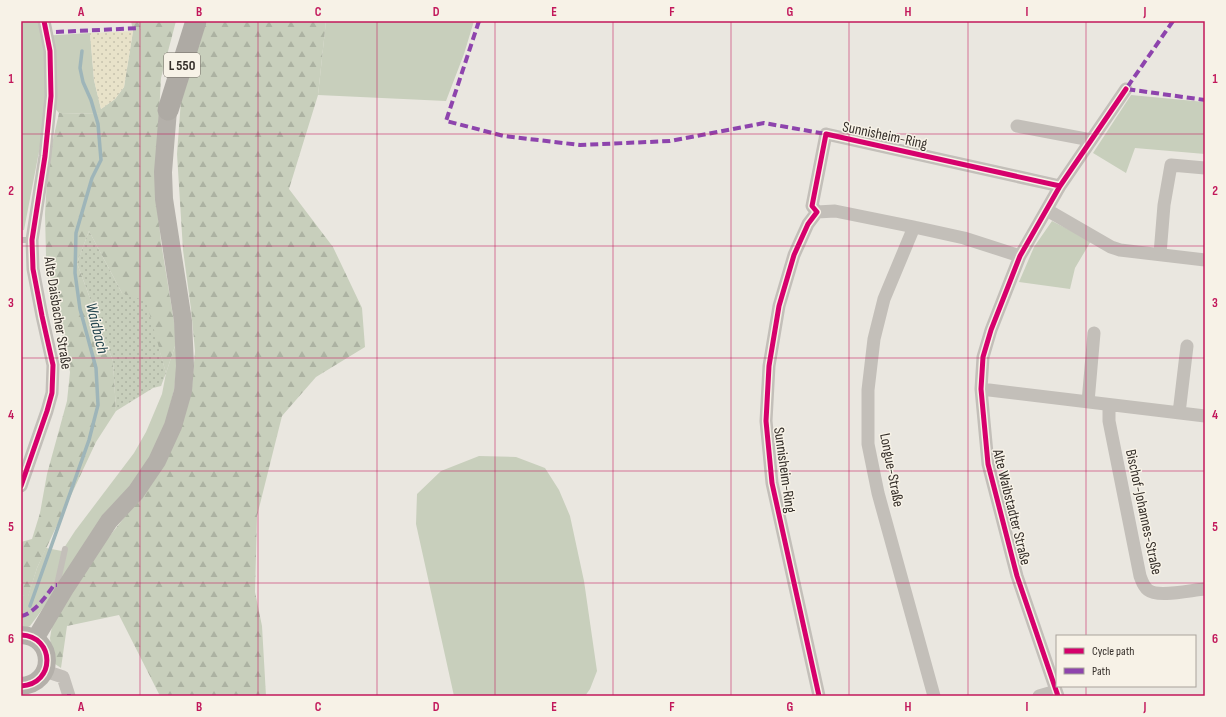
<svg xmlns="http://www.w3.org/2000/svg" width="1226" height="717" font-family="'Sofia Sans Condensed',sans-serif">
	<defs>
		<pattern id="forest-firs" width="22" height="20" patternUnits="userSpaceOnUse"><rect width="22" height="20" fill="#c8cfbc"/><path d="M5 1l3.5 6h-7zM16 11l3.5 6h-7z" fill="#acb2a2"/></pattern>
		<pattern id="sand-dots" width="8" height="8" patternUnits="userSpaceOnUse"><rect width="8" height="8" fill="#e8e2c9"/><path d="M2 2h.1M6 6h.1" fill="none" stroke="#c7c2ad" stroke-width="1.8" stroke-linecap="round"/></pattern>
		<pattern id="garden-dots" width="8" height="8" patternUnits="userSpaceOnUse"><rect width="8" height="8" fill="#c8cfbc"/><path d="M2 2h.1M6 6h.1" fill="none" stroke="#acb2a2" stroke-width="1.8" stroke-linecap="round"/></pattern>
	</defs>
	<rect width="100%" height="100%" fill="#eae7e0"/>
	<path fill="#c8cfbc" d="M21 21H39L41 36 90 33 94 80 101 109V114L59 113 45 97 42 136 24 230H21Z
		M326 21H474L464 54 446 101 318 95Z
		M1131 95 1205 102V154L1135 148 1126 173 1093 153Z
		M1052 221 1091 241 1075 268 1070 289 1019 282 1034 247Z
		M177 340 178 357 174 390 164 429 149 462 36 618 30 626 21 630V595L28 596 37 568 46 548 62 551 75 531 134 453 146 432 162 394 166 373Z
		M479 456 516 457 545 468 559 490 570 516 584 581 597 671 590 689 585 696H454L416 524 417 494 441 471Z"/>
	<path fill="url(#forest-firs)" d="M131 21H176L161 78 158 133 157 205 161 242 177 340 166 373 159 349 122 293 89 231 77 263 113 361 116 411 96 442 37 568 28 597 21 595V542L32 539 40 513 47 474 67 401 70 372 46 256 45 214 48 162 59 113 100 114 101 109 115 99 124 87 133 31Z
		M204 21H326L318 95 289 189 333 247 362 308 365 347 316 377 282 416 257 516 255 592 262 626 266 696H160L119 615 67 626 61 668 55 664 52 655 50 638 52 626 81 572 147 489 192 386 195 351 191 309 183 250 177 154 182 86Z"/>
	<path fill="url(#sand-dots)" d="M133 31 124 87 115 99 101 109 94 80 90 33Z"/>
	<path fill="url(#garden-dots)" d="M89 231 122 293 146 301 166 373 161 386 153 388 116 411 113 361 77 263Z"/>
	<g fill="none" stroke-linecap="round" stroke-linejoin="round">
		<path stroke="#9eb5b9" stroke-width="3.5" d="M30 606 89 440 98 405 96 368 80 309 75 273 76 233 92 178 101 160 98 124 91 100 83 82 80 68 82 51"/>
		<path stroke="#c3bfb9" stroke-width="6" d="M21 240H32
			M60 592 57 585 65 549"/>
		<path stroke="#c3bfb9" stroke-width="13" d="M1017 126 1091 140
			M1047 210 1111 247 1120 250 1205 260
			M817 212 835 211 914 227 964 238 1020 256
			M914 227 884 299 874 339 868 390V444L878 493 934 696
			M1160 254 1164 205 1171 165 1205 168
			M981 389 1205 416
			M1088 402 1094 333
			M1109 405V421L1140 576C1142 581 1143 586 1148 590 1158 598 1191 590 1205 589
			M1179 413 1187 346
			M21 486 47 411 52 393 53 365 42 316 33 269 32 240 45 156 51 96 50 51 44 21
			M45 671 63 677 69 696
			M819 696 772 483 766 421 769 366 779 306 794 255 808 224 817 212 812 206 826 134 1060 186
			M1039 696 1056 691
			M1058 696 1017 576 988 464 981 389 983 357 991 330 1020 256 1060 186 1126 89"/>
		<path stroke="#b4b0aa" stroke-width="18" d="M21 635C55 636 56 684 21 686
			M35 639 66 587 109 521 136 492 157 461 173 426 183 391 185 366 183 321 164 199 163 172 168 110"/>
		<path stroke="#aeaaa4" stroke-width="21" d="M168 110 196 21"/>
		<path stroke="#8e44ad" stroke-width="4" stroke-dasharray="8 4" stroke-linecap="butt" d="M479 21 446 121 504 136 580 145 670 141 764 123 826 134
			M1173 21 1126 89 1205 100
			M56 32 140 28
			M21 616C34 614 47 595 54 585H57
			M69 694V696"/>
		<defs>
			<path id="cycleway" d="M21 486 47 411 52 393 53 365 42 316 33 269 32 240 45 156 51 96 50 51 44 21
				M21 635C55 636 56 684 21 686
				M819 696 772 483 766 421 769 366 779 306 794 255 808 224 817 212 812 206 826 134 1060 186
				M1058 696 1017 576 988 464 981 389 983 357 991 330 1020 256 1060 186 1126 89"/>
		</defs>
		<use href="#cycleway" stroke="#f7f2e7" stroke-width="8"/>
		<use href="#cycleway" stroke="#d6006c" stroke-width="5"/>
	</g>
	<path fill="none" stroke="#c2185b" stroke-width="1" stroke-opacity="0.55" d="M140 21V696M258 21V696M377 21V696M495 21V696M613 21V696M731 21V696M849 21V696M968 21V696M1086 21V636M21 134H1205M21 246H1205M21 358H1205M21 471H1205M21 583H1205M1086 686V696"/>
	<g text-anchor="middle" stroke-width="3" stroke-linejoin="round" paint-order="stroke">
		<rect fill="#f7f2e7" stroke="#6e6861" stroke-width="1" x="164" y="53" width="36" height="24" rx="3"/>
		<g font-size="14" font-weight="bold" fill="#332d28">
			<text x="182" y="70">L 550</text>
		</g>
		<g font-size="15" fill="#332d28" stroke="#f7f2e7">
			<text transform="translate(885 135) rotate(12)" y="5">Sunnisheim-Ring</text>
			<text transform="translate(58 313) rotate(81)" y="5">Alte Daisbacher Straße</text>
			<text transform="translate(785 470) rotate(82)" y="5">Sunnisheim-Ring</text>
			<text transform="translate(892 470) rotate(79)" y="5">Longue-Straße</text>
			<text transform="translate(1012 507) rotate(76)" y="5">Alte Waibstadter Straße</text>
			<text transform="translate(1144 512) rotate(78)" y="5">Bischof-Johannes-Straße</text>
		</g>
		<g font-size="16" font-style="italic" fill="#23454f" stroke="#f7f2e7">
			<text transform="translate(98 328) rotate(76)" y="6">Waidbach</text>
		</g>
	</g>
	<rect width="1226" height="717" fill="none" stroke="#f7f2e7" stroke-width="44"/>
	<rect x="1056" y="635" width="140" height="52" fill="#f7f2e7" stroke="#a9a39b"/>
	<rect x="1064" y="648" width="20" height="6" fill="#d6006c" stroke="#a9a39b"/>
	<text x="1092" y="655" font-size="12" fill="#332d28">Cycle path</text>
	<rect x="1064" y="668" width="20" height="6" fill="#8e44ad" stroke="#a9a39b"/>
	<text x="1092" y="675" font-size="12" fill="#332d28">Path</text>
	<rect x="22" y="22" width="1182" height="673" fill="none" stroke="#c2185b" stroke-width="1.5"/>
	<g font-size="13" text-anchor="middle" font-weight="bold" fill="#c2185b">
		<text x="81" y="16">A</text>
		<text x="199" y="16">B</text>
		<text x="318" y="16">C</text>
		<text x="436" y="16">D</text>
		<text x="554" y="16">E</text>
		<text x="672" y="16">F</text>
		<text x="790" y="16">G</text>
		<text x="908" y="16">H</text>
		<text x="1027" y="16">I</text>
		<text x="1145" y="16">J</text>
		<text x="11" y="83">1</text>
		<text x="1215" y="83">1</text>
		<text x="11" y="195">2</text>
		<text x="1215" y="195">2</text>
		<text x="11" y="307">3</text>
		<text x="1215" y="307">3</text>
		<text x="11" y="419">4</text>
		<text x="1215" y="419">4</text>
		<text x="11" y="531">5</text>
		<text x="1215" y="531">5</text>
		<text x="11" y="643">6</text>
		<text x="1215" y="643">6</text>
		<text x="81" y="711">A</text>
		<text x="199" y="711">B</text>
		<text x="318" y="711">C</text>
		<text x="436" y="711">D</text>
		<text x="554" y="711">E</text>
		<text x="672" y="711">F</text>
		<text x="790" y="711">G</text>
		<text x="908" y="711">H</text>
		<text x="1027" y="711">I</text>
		<text x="1145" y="711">J</text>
	</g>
</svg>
